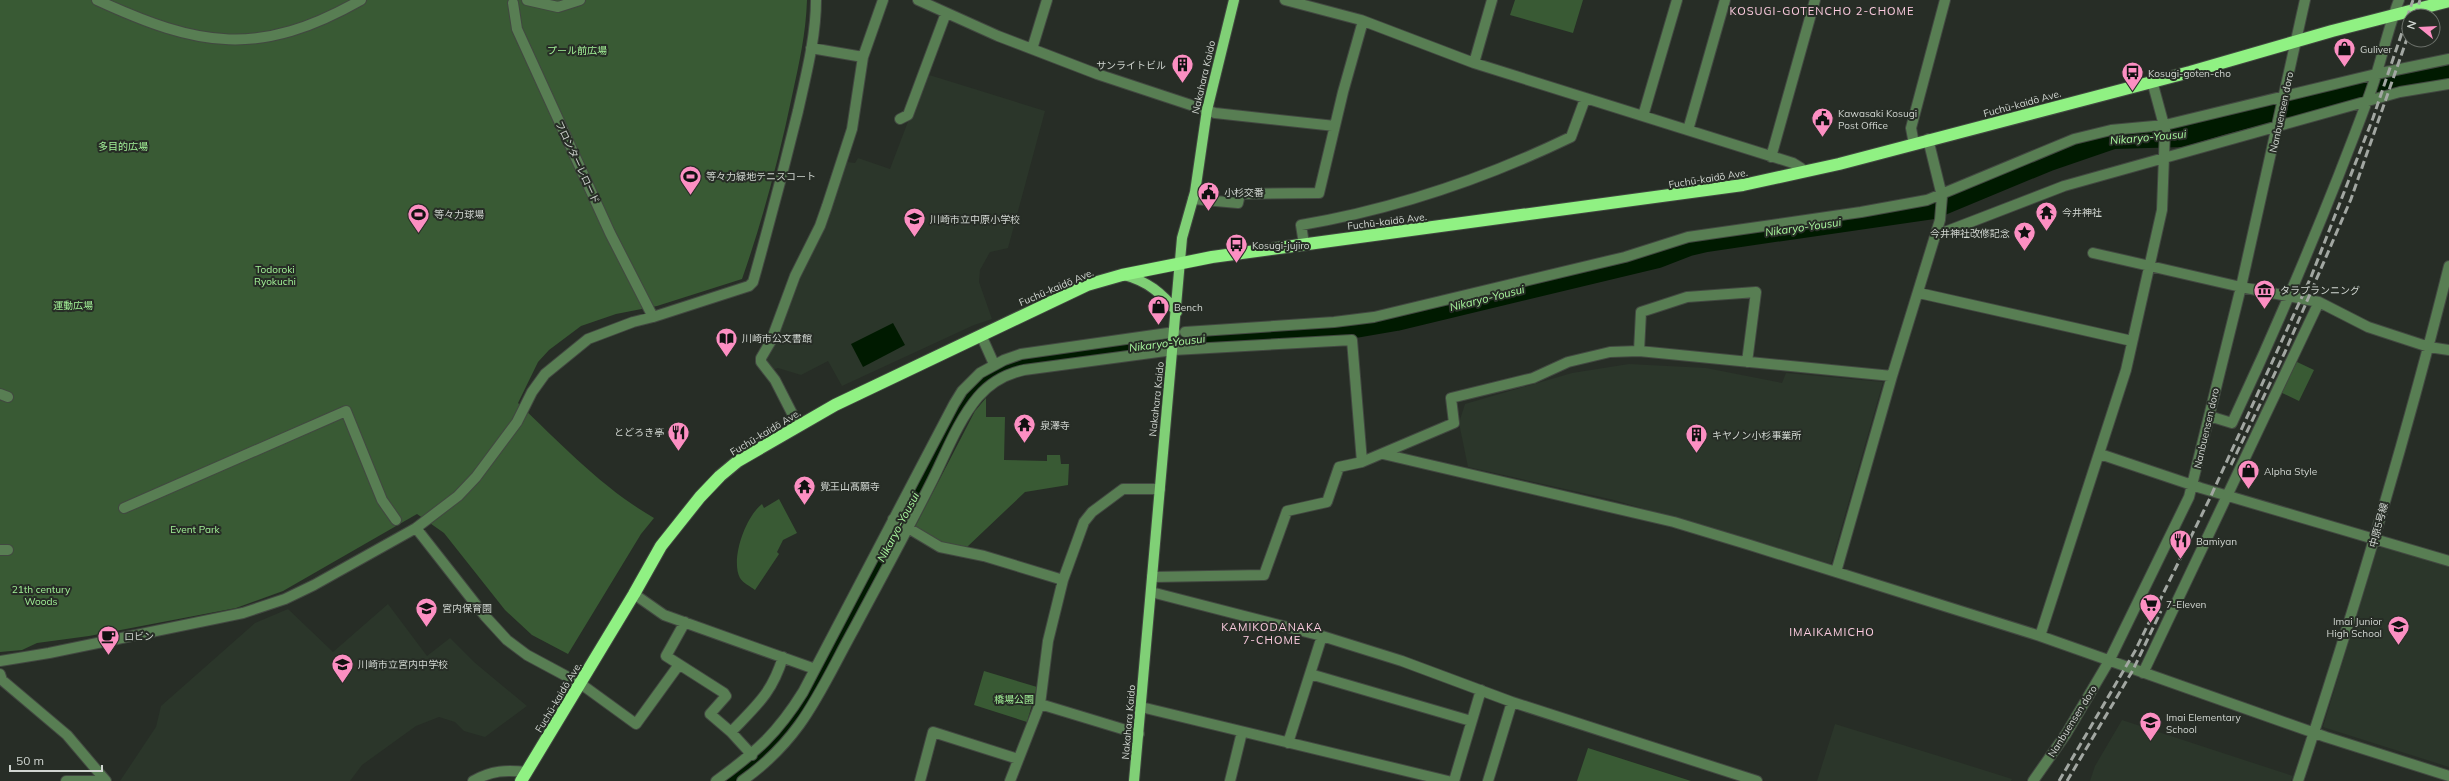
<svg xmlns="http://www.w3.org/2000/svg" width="2449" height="781" font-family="Mulish,'Noto Sans JP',sans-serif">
	<rect width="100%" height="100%" fill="#272d26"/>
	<path fill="#2b362a" d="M926 74 1045 111 1008 248 990 252 980 270 979 282 992 319 974 325 842 386 828 361 801 375 778 368 772 370 766 362 767 357 807 263 823 230 847 162 855 163 858 158 890 169Z
		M1629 364 1706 368 1782 383 1786 373 1883 382 1831 564 1614 500 1468 467 1459 423 1465 404 1572 373Z
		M2383 546 2449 566V767L2323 727 2377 549Z
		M388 604 427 656 450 638 474 662 527 706 485 737 464 731 455 722 439 717 416 726 362 765 350 781H120L156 727 161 706 255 623 288 609 333 652Z
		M2122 720 2293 776 2291 781H2090L2095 766Z
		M1835 724 1958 762 2012 779 2011 781H1817Z"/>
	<path fill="#395a34" d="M0 0H807C806 33 799 64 792 96 779 158 763 219 742 279L657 306 616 314 581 326 549 350 538 362 518 403C561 444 602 488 654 518L641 534 568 654 532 635 505 610 444 533 417 514 283 591 236 608 89 636 37 643 22 650 0 652Z
		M1515 0H1583L1573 33 1510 15Z
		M2295 361 2314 370 2299 401 2280 392Z
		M986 398V417H1005L1004 460 1047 461V455H1060L1061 464H1069L1068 485 1025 492 967 547 944 544 916 528V525L975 411Z
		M779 499 797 533 783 540 777 552 779 554 755 590C750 586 743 583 740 578 730 559 746 516 762 504L764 508Z
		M984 671 1037 687 1027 722 974 705Z
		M1588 748 1691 781H1577Z"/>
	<path fill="#001a00" d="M893 323 905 345 863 367 851 344Z"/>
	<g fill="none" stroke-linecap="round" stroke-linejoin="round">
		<path stroke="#001a00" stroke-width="22" d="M729 781 759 759 796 717 823 672 962 405 983 381 1015 364 1054 357 1191 339 1253 337 1338 330 1396 320 1658 257 1689 245 1706 241 1933 208 2049 160 2113 138 2182 136 2225 123 2373 85 2449 71"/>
		<defs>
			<path id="minor" d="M97 0C199 47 259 58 361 0
				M527 0 558 7 580 0
				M918 0 998 36 1097 74 1215 113 1335 126
				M1285 0 1361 20 1474 63 1793 163 1801 168 1802 172
				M513 3 517 29 610 233 653 317
				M811 48 863 57
				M1032 49 1047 0
				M1474 63 1492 0
				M1643 116 1677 0
				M900 119 908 115 946 13
				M1688 130 1725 0
				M1914 144 1911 128 1945 0
				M1771 157 1815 0
				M1193 199 1238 203 1240 194 1319 193 1343 92 1363 21
				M1937 235 2064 186 2400 92 2449 84
				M1304 244 1301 225C1395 209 1486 178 1571 137L1585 99
				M2093 253 2241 287 2319 302 2368 327 2429 347 2449 350
				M1919 293 2132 341
				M1185 332 1334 322 1374 317 1625 257 1688 237 1861 212 1927 200 2074 139 2111 130 2165 125 2376 74 2449 59
				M981 335 994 364
				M1639 351 1641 312 1687 297 1756 292 1747 362
				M0 394 8 397
				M2209 416 2232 423C2282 316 2328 207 2369 96 2381 64 2387 31 2399 0
				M798 425 775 380 761 362V358L771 341 795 276 820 226 827 206 852 129 863 57 883 0
				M1383 454 1674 522 1750 545 2040 636 2326 737 2449 776
				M2100 454 2201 488 2449 561
				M124 508 346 411 382 500 396 520
				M893 519 940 547 984 556 1063 580
				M416 528 485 616 507 640 527 655 581 684 636 724 678 666
				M0 550H8
				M1836 572 1892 376
				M1152 577 1264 575 1287 511 1327 502 1339 467 1362 462 1454 423 1451 398 1533 378 1568 362 1610 352 1639 351 1892 376 1940 220 1942 196 1928 139
				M1151 592 1322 636 1402 661 1512 702 1757 781
				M634 594 664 615 815 669
				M685 622 666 656 724 693 726 696 710 714 731 732 752 755
				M2040 636 2126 370 2162 210 2165 129 2152 81
				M0 661 49 653 243 613 285 599 314 585 416 528 458 496 476 477 517 422 532 392 545 374 588 339 633 322 653 317 749 286 753 282C769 225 784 168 798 111 806 75 816 37 816 0
				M2143 673 2319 302
				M0 674 2 680 67 735 106 781
				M1310 674 1471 721
				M1040 704 1139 734
				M1141 707 1448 781
				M731 732C757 705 772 693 783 657
				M1288 743 1322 636
				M66 781H98
				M473 781C492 770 506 770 527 772
				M716 781C756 752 777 734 803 692L954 404 962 391 980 373 1004 360 1021 354 1175 332
				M742 781C804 737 820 690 855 627 880 580 906 533 930 485 945 456 957 422 978 397 990 383 1006 374 1024 370L1173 350 1352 340 1362 462
				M920 781 933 732 1018 759
				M1010 781 1040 704 1048 641 1063 580 1084 522 1092 512 1123 489H1160
				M1230 781 1242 732
				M1454 781 1481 690
				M1488 781 1512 702
				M2033 781 2066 734 2109 661 2189 497 2241 287 2305 0
				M2298 781C2354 611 2406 439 2449 266"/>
			<path id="major" d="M1124 275C1147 281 1162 293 1177 312
				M1134 781 1182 238 1195 192 1207 110 1234 0"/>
			<path id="highway" d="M521 781 634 594 661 546 700 497 720 476 738 461 835 405 1087 285 1122 275 1212 257 1743 185 1839 164 2190 72 2332 31 2449 1"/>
		</defs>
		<use href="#minor" stroke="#424841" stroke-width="12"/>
		<use href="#major" stroke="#424841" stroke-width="12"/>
		<use href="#highway" stroke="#424841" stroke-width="14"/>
		<use href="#minor" stroke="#587e53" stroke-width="10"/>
		<use href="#major" stroke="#80d076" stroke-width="10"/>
		<use href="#highway" stroke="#90f183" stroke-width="12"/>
		<path stroke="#a2a7a2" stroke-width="3" stroke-dasharray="8 4" stroke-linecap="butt" d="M2415 16 2420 0
			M2231 465 2285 352 2351 199 2409 33
			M2059 781 2135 651 2210 498 2311 277 2373 118 2413 0
			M2067 781 2133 670 2161 611"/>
	</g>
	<defs>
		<symbol id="shop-pin" viewBox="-11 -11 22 30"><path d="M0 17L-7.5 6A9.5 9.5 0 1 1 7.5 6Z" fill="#fc8fc2" stroke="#272d26"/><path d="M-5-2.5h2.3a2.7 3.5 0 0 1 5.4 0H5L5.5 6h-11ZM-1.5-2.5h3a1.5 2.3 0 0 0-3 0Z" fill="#111"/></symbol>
		<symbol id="building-pin" viewBox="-11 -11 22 30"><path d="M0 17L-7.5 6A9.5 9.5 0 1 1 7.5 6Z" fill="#fc8fc2" stroke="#272d26"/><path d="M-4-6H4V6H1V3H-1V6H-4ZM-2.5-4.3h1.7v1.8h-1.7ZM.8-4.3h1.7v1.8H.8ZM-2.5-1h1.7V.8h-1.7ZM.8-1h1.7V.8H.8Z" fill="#111"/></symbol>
		<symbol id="bus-pin" viewBox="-11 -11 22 30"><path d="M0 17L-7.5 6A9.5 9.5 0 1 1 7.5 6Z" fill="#fc8fc2" stroke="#272d26"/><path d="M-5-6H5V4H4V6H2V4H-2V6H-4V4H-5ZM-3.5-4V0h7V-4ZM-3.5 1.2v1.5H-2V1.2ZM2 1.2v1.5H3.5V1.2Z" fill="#111"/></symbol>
		<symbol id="civic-pin" viewBox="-11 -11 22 30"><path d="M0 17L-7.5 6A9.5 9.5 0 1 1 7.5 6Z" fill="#fc8fc2" stroke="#272d26"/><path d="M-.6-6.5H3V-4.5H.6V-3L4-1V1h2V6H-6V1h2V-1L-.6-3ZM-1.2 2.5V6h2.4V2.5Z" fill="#111"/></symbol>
		<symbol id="stadium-pin" viewBox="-11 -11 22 30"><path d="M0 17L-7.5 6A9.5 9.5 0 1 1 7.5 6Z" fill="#fc8fc2" stroke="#272d26"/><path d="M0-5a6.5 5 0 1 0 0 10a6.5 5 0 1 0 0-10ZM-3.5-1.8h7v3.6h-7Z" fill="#111"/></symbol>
		<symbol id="temple-pin" viewBox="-11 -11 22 30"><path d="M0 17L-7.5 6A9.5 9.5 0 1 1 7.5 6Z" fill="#fc8fc2" stroke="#272d26"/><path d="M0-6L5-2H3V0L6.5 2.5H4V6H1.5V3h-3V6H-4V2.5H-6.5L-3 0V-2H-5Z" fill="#111"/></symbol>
		<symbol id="school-pin" viewBox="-11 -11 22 30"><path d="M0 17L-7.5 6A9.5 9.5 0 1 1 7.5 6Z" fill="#fc8fc2" stroke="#272d26"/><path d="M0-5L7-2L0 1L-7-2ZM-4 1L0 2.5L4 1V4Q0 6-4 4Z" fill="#111"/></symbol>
		<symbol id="sight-pin" viewBox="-11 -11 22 30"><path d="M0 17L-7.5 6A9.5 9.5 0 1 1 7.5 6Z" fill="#fc8fc2" stroke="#272d26"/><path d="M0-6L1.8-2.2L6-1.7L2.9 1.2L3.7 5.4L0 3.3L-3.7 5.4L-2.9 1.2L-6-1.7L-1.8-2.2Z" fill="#111"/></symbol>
		<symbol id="museum-pin" viewBox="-11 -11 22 30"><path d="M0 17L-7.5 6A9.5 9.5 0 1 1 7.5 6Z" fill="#fc8fc2" stroke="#272d26"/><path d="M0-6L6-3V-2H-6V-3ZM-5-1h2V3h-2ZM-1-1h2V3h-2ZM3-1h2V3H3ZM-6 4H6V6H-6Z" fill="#111"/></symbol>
		<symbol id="library-pin" viewBox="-11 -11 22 30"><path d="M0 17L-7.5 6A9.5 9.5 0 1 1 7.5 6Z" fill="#fc8fc2" stroke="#272d26"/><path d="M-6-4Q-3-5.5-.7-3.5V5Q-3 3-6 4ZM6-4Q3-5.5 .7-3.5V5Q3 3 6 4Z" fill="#111"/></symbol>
		<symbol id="restaurant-pin" viewBox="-11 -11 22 30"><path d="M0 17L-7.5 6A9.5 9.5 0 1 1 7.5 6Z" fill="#fc8fc2" stroke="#272d26"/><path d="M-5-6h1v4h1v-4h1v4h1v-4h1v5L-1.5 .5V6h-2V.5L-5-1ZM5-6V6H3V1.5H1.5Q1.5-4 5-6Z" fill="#111"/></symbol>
		<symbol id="supermarket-pin" viewBox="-11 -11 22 30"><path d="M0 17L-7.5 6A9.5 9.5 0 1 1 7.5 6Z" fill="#fc8fc2" stroke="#272d26"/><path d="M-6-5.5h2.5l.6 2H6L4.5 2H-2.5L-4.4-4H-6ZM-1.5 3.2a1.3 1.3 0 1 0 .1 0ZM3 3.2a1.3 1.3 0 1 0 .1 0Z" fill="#111"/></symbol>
		<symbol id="cafe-pin" viewBox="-11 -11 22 30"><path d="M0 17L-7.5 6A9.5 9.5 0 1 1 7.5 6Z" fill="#fc8fc2" stroke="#272d26"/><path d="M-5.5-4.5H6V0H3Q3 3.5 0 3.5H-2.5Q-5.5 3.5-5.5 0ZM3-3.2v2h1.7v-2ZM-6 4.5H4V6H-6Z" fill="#111"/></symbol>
	</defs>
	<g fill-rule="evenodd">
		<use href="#shop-pin" x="2332" y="36" width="25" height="34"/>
		<use href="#building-pin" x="1170" y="52" width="25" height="34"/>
		<use href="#bus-pin" x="2120" y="60" width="25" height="34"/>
		<use href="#civic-pin" x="1810" y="106" width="25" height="34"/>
		<use href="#stadium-pin" x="678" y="164" width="25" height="34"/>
		<use href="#civic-pin" x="1196" y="180" width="25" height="34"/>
		<use href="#temple-pin" x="2034" y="200" width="25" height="34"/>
		<use href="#stadium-pin" x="406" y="202" width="25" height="34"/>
		<use href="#school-pin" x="902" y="206" width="25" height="34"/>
		<use href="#sight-pin" x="2012" y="220" width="25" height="34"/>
		<use href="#bus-pin" x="1224" y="232" width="25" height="34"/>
		<use href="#museum-pin" x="2252" y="278" width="25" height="34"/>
		<use href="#shop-pin" x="1146" y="294" width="25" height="34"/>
		<use href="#library-pin" x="714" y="326" width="25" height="34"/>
		<use href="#temple-pin" x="1012" y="412" width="25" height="34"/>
		<use href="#restaurant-pin" x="666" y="420" width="25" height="34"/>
		<use href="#building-pin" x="1684" y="422" width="25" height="34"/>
		<use href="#shop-pin" x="2236" y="458" width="25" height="34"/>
		<use href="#temple-pin" x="792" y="474" width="25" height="34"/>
		<use href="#restaurant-pin" x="2168" y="528" width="25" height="34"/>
		<use href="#supermarket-pin" x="2138" y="592" width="25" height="34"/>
		<use href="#school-pin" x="414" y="596" width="25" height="34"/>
		<use href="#school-pin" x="2386" y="614" width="25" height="34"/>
		<use href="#cafe-pin" x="96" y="624" width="25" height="34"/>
		<use href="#school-pin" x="330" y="652" width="25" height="34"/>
		<use href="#school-pin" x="2138" y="710" width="25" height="34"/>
	</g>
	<g text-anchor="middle" stroke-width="4" stroke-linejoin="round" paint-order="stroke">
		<g font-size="10" fill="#d0d5d0" stroke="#272d26" text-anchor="start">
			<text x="2360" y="53">Guliver</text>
			<text x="1166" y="69" text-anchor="end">サンライトビル</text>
			<text x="2148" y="77">Kosugi-goten-cho</text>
			<text x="1838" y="117">Kawasaki Kosugi<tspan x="1838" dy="12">Post Office</tspan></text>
			<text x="706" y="180">等々力緑地テニスコート</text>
			<text x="1224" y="196">小杉交番</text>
			<text x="2062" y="216">今井神社</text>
			<text x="434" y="218">等々力球場</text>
			<text x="930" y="223">川崎市立中原小学校</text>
			<text x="2010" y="237" text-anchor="end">今井神社改修記念</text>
			<text x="1252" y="249">Kosugi-jujiro</text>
			<text x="2280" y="294">タラプランニング</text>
			<text x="1174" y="311">Bench</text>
			<text x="742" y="342">川崎市公文書館</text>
			<text x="1040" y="429">泉澤寺</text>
			<text x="664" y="436" text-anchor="end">とどろき亭</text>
			<text x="1712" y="439">キヤノン小杉事業所</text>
			<text x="2264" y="475">Alpha Style</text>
			<text x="820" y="490">覺王山髙願寺</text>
			<text x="2196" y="545">Bamiyan</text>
			<text x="2166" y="608">7-Eleven</text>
			<text x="442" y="612">宮内保育園</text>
			<text x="2382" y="625" text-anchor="end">Imai Junior<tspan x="2382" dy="12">High School</tspan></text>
			<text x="124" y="640">ロビン</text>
			<text x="358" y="668">川崎市立宮内中学校</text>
			<text x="2166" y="721">Imai Elementary<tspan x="2166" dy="12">School</tspan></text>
		</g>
		<g font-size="10" fill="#a2f197" stroke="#272d26">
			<text x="577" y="54">プール前広場</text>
			<text x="123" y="150">多目的広場</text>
			<text x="275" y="273">Todoroki<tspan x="275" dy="12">Ryokuchi</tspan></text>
			<text x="73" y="309">運動広場</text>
			<text x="195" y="533">Event Park</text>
			<text x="41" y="593">21th century<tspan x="41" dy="12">Woods</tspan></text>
			<text x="1014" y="703">橋場公園</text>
		</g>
		<g font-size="10" fill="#d0d5d0" stroke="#272d26">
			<text transform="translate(1203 77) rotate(-77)" y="4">Nakahara Kaido</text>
			<text transform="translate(2022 103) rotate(-15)" y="4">Fuchū-kaidō Ave.</text>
			<text transform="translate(2281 112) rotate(-78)" y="4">Nanbuensen doro</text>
			<text transform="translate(578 162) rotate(65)" y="4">フロンターレロード</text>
			<text transform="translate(1708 178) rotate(-9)" y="4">Fuchū-kaidō Ave.</text>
			<text transform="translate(1387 221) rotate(-7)" y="4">Fuchū-kaidō Ave.</text>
			<text transform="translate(1056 287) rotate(-23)" y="4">Fuchū-kaidō Ave.</text>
			<text transform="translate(1156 399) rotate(-84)" y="4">Nakahara Kaido</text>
			<text transform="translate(2206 428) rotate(-77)" y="4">Nanbuensen doro</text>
			<text transform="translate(765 432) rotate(-31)" y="4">Fuchū-kaidō Ave.</text>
			<text transform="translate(2378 525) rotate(-75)" y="4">中原5号線</text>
			<text transform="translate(558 697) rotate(-59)" y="4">Fuchū-kaidō Ave.</text>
			<text transform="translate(2072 721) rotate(-58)" y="4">Nanbuensen doro</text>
			<text transform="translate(1128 722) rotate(-85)" y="4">Nakahara Kaido</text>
		</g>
		<g font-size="11" letter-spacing="1" fill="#fecde1" stroke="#272d26">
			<text x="1822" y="15">KOSUGI-GOTENCHO 2-CHOME</text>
			<text x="1272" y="631">KAMIKODANAKA<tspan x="1272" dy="13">7-CHOME</tspan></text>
			<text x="1832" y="636">IMAIKAMICHO</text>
		</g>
		<g font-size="11" font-style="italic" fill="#a9f89e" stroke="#272d26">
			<text transform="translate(2148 137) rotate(-5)" y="4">Nikaryo-Yousui</text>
			<text transform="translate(1803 227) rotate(-8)" y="4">Nikaryo-Yousui</text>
			<text transform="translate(1487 298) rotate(-14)" y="4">Nikaryo-Yousui</text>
			<text transform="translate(1167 343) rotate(-7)" y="4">Nikaryo-Yousui</text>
			<text transform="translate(898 527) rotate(-62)" y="4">Nikaryo-Yousui</text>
		</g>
	</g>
	<g transform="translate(2421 28) rotate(288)"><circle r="19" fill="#272d26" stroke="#6b706a"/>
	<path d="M0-3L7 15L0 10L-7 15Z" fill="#fc8fc2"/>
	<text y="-6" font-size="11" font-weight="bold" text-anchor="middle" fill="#d0d5d0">N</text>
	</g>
	<path d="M10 765v6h92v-6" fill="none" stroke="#d0d5d0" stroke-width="2"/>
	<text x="16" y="765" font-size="12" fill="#d0d5d0" stroke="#272d26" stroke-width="3" paint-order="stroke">50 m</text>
</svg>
